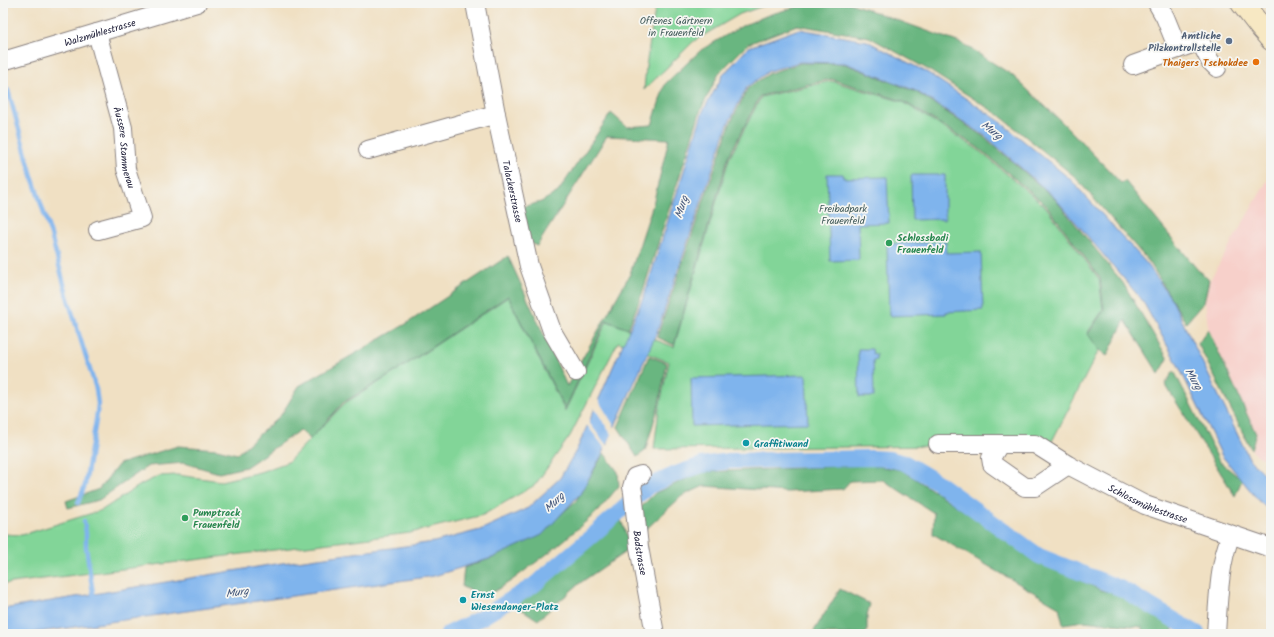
<svg xmlns="http://www.w3.org/2000/svg" width="1274" height="637" font-family="Kalam,sans-serif">
	<rect width="100%" height="100%" fill="#f6f6f2"/>
	<filter id="ink" filterUnits="userSpaceOnUse"><feTurbulence type="fractalNoise" baseFrequency=".025" numOctaves="2"/><feDisplacementMap in="SourceGraphic" scale="8" xChannelSelector="R" yChannelSelector="G"/><feConvolveMatrix kernelMatrix="1 2 1 2 8 2 1 2 1" color-interpolation-filters="sRGB"/></filter>
	<filter id="wash" filterUnits="userSpaceOnUse"><feTurbulence type="fractalNoise" baseFrequency=".012" numOctaves="4" result="noise"/><feDisplacementMap in="SourceGraphic" scale="16" xChannelSelector="R" yChannelSelector="G"/><feGaussianBlur stdDeviation="0.9" result="paint"/><feColorMatrix in="noise" values="0 0 0 0 0 0 0 0 0 0 0 0 0 0 0 0 0 1.4 0 .05"/><feComposite in="paint" operator="in"/></filter>
	<g filter="url(#wash)">
		<rect width="100%" height="100%" fill="#f0e0c3"/>
		<path fill="#f7d0ca" d="M1271 174V465L1252 451 1257 434 1208 327 1205 302 1210 280Z"/>
		<path fill="#82d598" stroke="#527c6a" d="M656 3H772L740 14 694 41 644 90 646 66Z
			M831 81 903 102 977 149 1046 207 1099 279 1103 310 1088 332 1099 350 1050 445 654 449 659 409 669 362 618 342 570 436 535 485 483 515 410 533 3 584V534L22 535 102 510 142 484 159 476 177 475 221 481 260 472 288 462 345 403 391 375 508 297 565 411 607 321 674 347 729 159 761 97Z"/>
		<path fill="#69b680" stroke="#466c5e" d="M820 3H850L963 44 1012 75 1065 125 1121 183 1125 181 1197 269 1209 280 1204 302 1186 323 1150 263 1074 176 999 115 927 69 869 37 797 25 748 44 719 73 701 109 642 294 628 329 606 320 565 409 508 296 390 375 344 402 310 439 300 430 246 467 219 473 184 463 148 466 99 500 68 508 66 501 99 489 119 464 178 446 217 449 237 454 281 415 299 386 406 324 508 256 567 386 630 274 653 204 669 139 607 136 537 246 530 243 522 207 541 202 558 192 611 113 627 127 652 125 665 84 701 50 742 26 768 15 803 5Z
			M801 63 845 64 916 92 984 137 1054 198 1123 283 1168 359 1159 374 1125 320 1107 356 1099 350 1088 334 1104 310 1100 278 1047 206 977 147 903 101 831 79 760 96 728 158 674 345 657 337 730 124 748 88 770 73Z
			M1208 329 1256 434 1251 449 1198 344Z
			M649 356 667 363 658 408 645 451 637 457 618 427Z
			M1174 371 1219 461 1242 480 1235 496 1165 384Z
			M604 453 618 472 619 486 597 512 555 548 511 581 487 596 462 587 464 568 492 558 540 533 576 501Z
			M870 465 902 470 1040 561 1101 590 1137 600 1172 623 1173 634H1143L1142 627 1084 621 1063 624 1059 607 933 534 934 513 883 480 850 481 843 489 787 492 704 486 682 496 643 532 639 509 655 493 702 472Z
			M620 517 631 548 580 583 538 620 515 605Z
			M840 589 870 604 867 615V631L865 634H812Z"/>
		<path fill="#7fb4ed" stroke="#506b94" d="M799 29 867 41 928 73 998 120 1070 179 1148 265 1172 300 1250 460 1271 481V512L1259 501 1222 456 1177 363 1142 300 1054 197 985 136 916 91 845 63 800 62 769 71 747 87 728 124 657 332 603 453 580 494 542 535 492 558 434 576 46 631 20 634H3V609L275 564 434 542 480 530 528 508 560 478 577 449 644 296 703 111 723 75 749 47Z
			M827 174H843V178L887 177 889 223 858 224 859 260 830 261Z
			M911 175H945V219L912 220Z
			M946 242V253L981 252 983 310 946 312V314L889 316 887 244Z
			M858 349H872L873 354H876V359L873 360 874 397H859Z
			M806 375 808 423 692 426 691 378Z"/>
		<path fill="#f0e0c3" d="M597 398 616 429 613 437 593 406Z
			M587 420 608 447 607 451 586 424Z"/>
		<g fill="none" stroke-linecap="round" stroke-linejoin="round">
			<path stroke="#7fb4ed" stroke-width="4.5" d="M8 90 32 176 51 235 68 299 96 389 98 404 96 420 85 485 78 503
				M84 521 86 533V547L94 599"/>
			<path stroke="#7fb4ed" stroke-width="16" d="M448 634 481 618 534 585 593 535 649 486 676 474 702 465 729 461 870 458 889 459 905 463 937 482 1039 556 1122 589 1198 634"/>
		</g>
	</g>
	<g filter="url(#ink)">
		<g fill="none" stroke-linecap="round" stroke-linejoin="round">
			<defs>
				<g id="street">
					<path id="s1" d="M475 3 496 114 529 266 552 331 576 372"/>
					<path d="M1157 3 1165 17 1178 49"/>
					<path id="s2" d="M97 33 123 128 126 169 142 218 98 230"/>
					<path id="s3" d="M3 61 197 3"/>
					<path d="M1133 65 1200 41 1210 61 1217 68"/>
					<path d="M368 150 496 114"/>
					<path id="s4" d="M938 444H1035L1068 465 1145 505 1271 548"/>
					<path d="M999 445 991 458 992 464 1025 487H1035L1068 465"/>
					<path id="s5" d="M641 475 635 477 632 487 633 492 639 547 655 634"/>
					<path d="M1216 634C1218 604 1219 562 1231 535"/>
				</g>
				<path id="secondary" d="M1242 3 1259 25 1271 39"/>
			</defs>
			<use href="#street" stroke="#89817f" stroke-width="20"/>
			<use href="#secondary" stroke="#89817f" stroke-width="24"/>
			<use href="#street" stroke="#fff" stroke-width="18"/>
			<use href="#secondary" stroke="#f7e8c3" stroke-width="22"/>
		</g>
	</g>
	<circle fill="#5c6f8a" stroke="#f6f6f2" stroke-width="1.5" cx="1229" cy="41" r="4"/>
	<circle fill="#e8710a" stroke="#f6f6f2" stroke-width="1.5" cx="1256" cy="62" r="4"/>
	<g fill="#2e9e5b" stroke="#f6f6f2" stroke-width="1.5">
		<circle cx="889" cy="243" r="4"/>
		<circle cx="185" cy="518" r="4"/>
	</g>
	<g fill="#0f9aa8" stroke="#f6f6f2" stroke-width="1.5">
		<circle cx="746" cy="443" r="4"/>
		<circle cx="463" cy="600" r="4"/>
	</g>
	<g text-anchor="middle" stroke-width="3.5" stroke-linejoin="round" paint-order="stroke">
		<g font-size="10" fill="#3f5857" stroke="#f6f6f2">
			<text x="676" y="24">Offenes Gärtnern<tspan x="676" dy="12">in Frauenfeld</tspan></text>
			<text x="843" y="212">Freibadpark<tspan x="843" dy="12">Frauenfeld</tspan></text>
		</g>
		<g font-size="10" fill="#22223b" stroke="#f6f6f2">
			<text dy="4" stroke="none"><textPath href="#s3" startOffset="101">Walzmühlestrasse</textPath></text>
			<text dy="4" stroke="none"><textPath href="#s2" startOffset="118">Äussere Stammerau</textPath></text>
			<text dy="4" stroke="none"><textPath href="#s1" startOffset="192">Talackerstrasse</textPath></text>
			<text dy="4" stroke="none"><textPath href="#s4" startOffset="225">Schlossmühlestrasse</textPath></text>
			<text dy="4" stroke="none"><textPath href="#s5" startOffset="83">Badstrasse</textPath></text>
		</g>
		<g font-size="10" font-weight="bold" fill="#4e5e75" stroke="#f6f6f2" text-anchor="end">
			<text x="1221" y="39">Amtliche<tspan x="1221" dy="12">Pilzkontrollstelle</tspan></text>
		</g>
		<g font-size="10" font-weight="bold" fill="#c56008" stroke="#f6f6f2" text-anchor="end">
			<text x="1248" y="66">Thaigers Tschokdee</text>
		</g>
		<g font-size="10" font-weight="bold" fill="#27864d" stroke="#f6f6f2" text-anchor="start">
			<text x="897" y="241">Schlossbadi<tspan x="897" dy="12">Frauenfeld</tspan></text>
			<text x="193" y="516">Pumptrack<tspan x="193" dy="12">Frauenfeld</tspan></text>
		</g>
		<g font-size="10" font-weight="bold" fill="#0d838f" stroke="#f6f6f2" text-anchor="start">
			<text x="754" y="447">Graffitiwand</text>
			<text x="471" y="598">Ernst<tspan x="471" dy="12">Wiesendanger-Platz</tspan></text>
		</g>
		<g font-size="11" font-style="italic" fill="#435579" stroke="#f6f6f2">
			<text transform="translate(992 130) rotate(37)" y="4">Murg</text>
			<text transform="translate(681 207) rotate(-73)" y="4">Murg</text>
			<text transform="translate(1194 379) rotate(60)" y="4">Murg</text>
			<text transform="translate(554 502) rotate(-44)" y="4">Murg</text>
			<text transform="translate(237 592) rotate(-8)" y="4">Murg</text>
		</g>
	</g>
	<rect width="1274" height="637" fill="none" stroke="#f6f6f2" stroke-width="16"/>
</svg>
